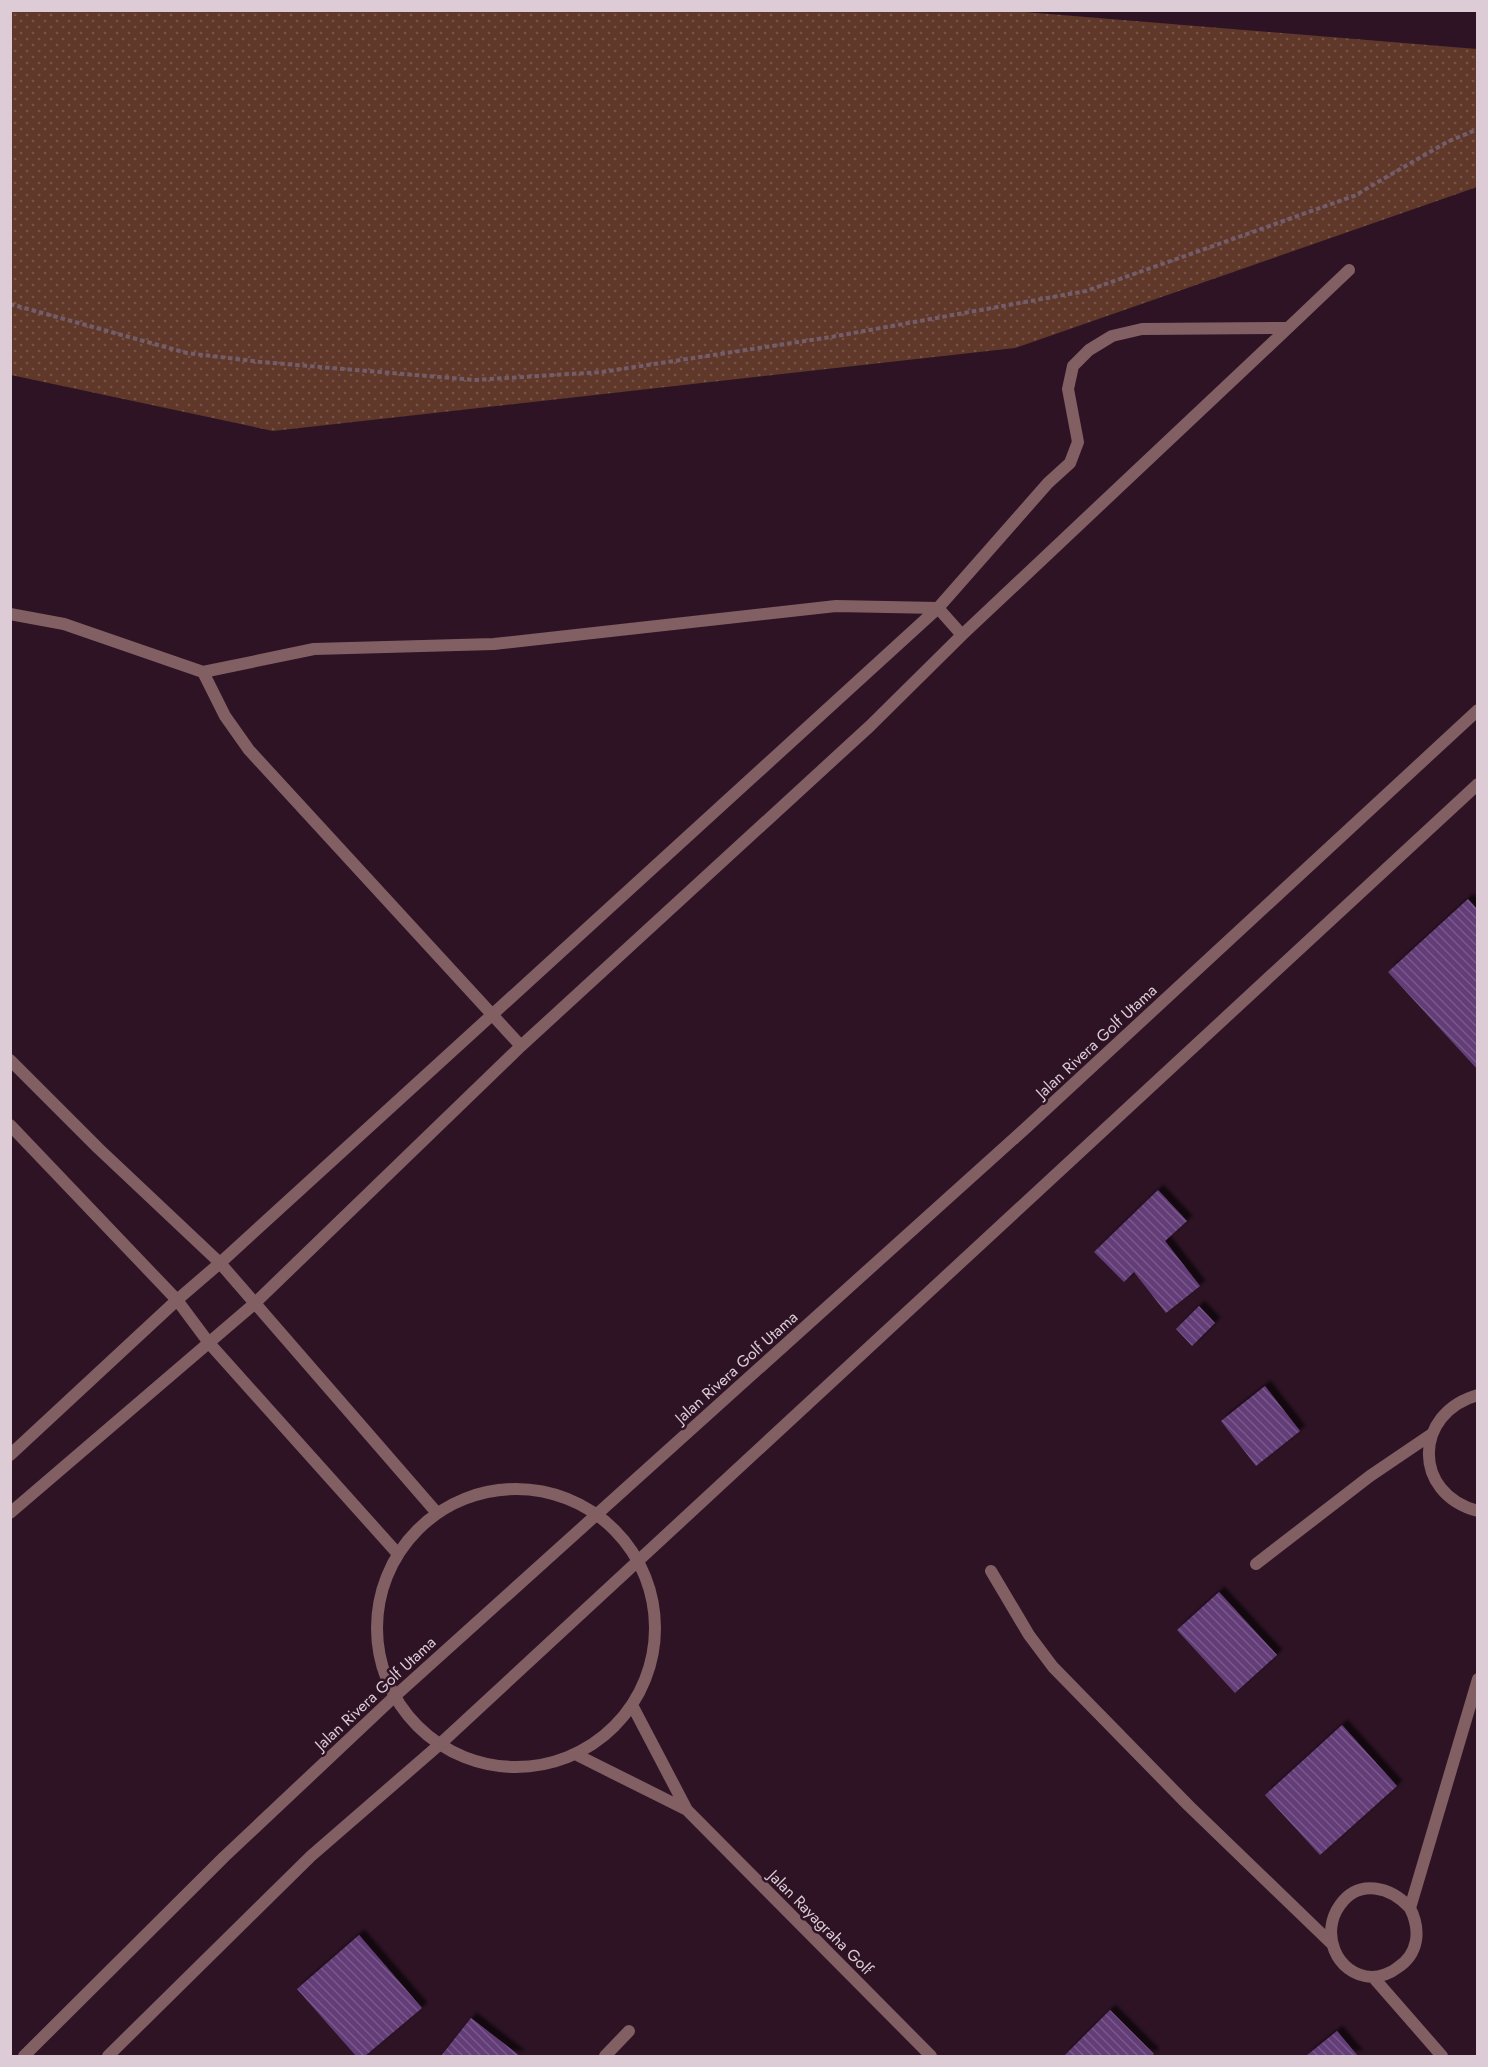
<svg xmlns="http://www.w3.org/2000/svg" width="1488" height="2067" font-family="Jost,sans-serif">
	<defs>
		<pattern id="grass-dots" width="8" height="8" patternUnits="userSpaceOnUse" patternTransform="scale(1.5)"><rect width="8" height="8" fill="#5f382a"/><path d="M2 2h.1M6 6h.1" fill="none" stroke="#765348" stroke-width="1.8" stroke-linecap="round"/></pattern>
		<pattern id="building-back-hatch" width="6" height="6" patternUnits="userSpaceOnUse" patternTransform="scale(1.5)"><rect width="6" height="6" fill="#633e77"/><path d="M-1 5l2 2M0 0l6 6M5-1l2 2" fill="none" stroke="#79598a"/></pattern>
		<filter id="shadow"><feDropShadow dx="5.5" dy="-5.5" stdDeviation="1.5" flood-color="#0009"/></filter>
	</defs>
	<rect width="100%" height="100%" fill="#2d1324"/>
	<path fill="url(#grass-dots)" d="M1012 11 1477 49V187L1015 348 273 431 11 375V11Z"/>
	<path fill="url(#building-back-hatch)" filter="url(#shadow)" d="M1468 899 1478 910V1070L1388 972Z
		M1158 1190 1187 1221 1165 1241 1200 1286 1166 1313 1134 1272 1124 1282 1094 1252Z
		M1199 1306 1215 1323 1192 1346 1176 1329Z
		M1265 1386 1300 1431 1256 1466 1221 1421Z
		M1219 1592 1277 1655 1235 1693 1177 1630Z
		M1342 1725 1397 1786 1320 1855 1265 1795Z
		M359 1935 422 2008 365 2056H356L297 1989Z
		M1110 2010 1154 2054 1151 2056H1064Z
		M471 2018 520 2056H441Z
		M1337 2031 1358 2056H1306Z"/>
	<g fill="none" stroke-linecap="round" stroke-linejoin="round">
		<path stroke="#745d6b" stroke-width="4" stroke-dasharray="4.5 3" stroke-linecap="butt" d="M10 304 187 353 261 362 475 380 602 372 831 337 1086 291 1354 196 1447 142 1478 129"/>
		<path stroke="#815f63" stroke-width="12" d="M10 614 64 624 203 672 314 649 494 644 836 606 938 608 962 635
			M203 672 225 716 249 750 521 1046
			M10 1060 98 1148 220 1263 437 1513
			M10 1125 177 1300 209 1343 398 1554
			M1478 1395C1413 1413 1412 1494 1478 1511
			M10 1455 177 1300 220 1263 938 608 1048 483 1070 463 1078 442 1068 389 1073 366 1089 350 1112 336 1142 329 1288 328 1349 270
			M377 1628a139 139 0 1 1 278 0a139 139 0 1 1-278 0Z
			M10 1513 254 1304 521 1046 870 726 962 635 1288 328
			M1256 1564 1370 1476 1432 1434
			M991 1571 1029 1635 1053 1667 1189 1806 1331 1943
			M632 1705 687 1810 931 2056
			M575 1754 687 1810
			M1410 1908C1391 1887 1359 1878 1340 1905 1320 1932 1335 1975 1372 1977 1380 1977 1391 1973 1397 1968 1419 1954 1421 1930 1410 1908L1478 1679
			M1373 1977 1442 2056
			M605 2056 629 2031"/>
		<path stroke="#815f63" stroke-width="12" d="M24 2056 224 1857 394 1697 1028 1126 1478 710
			M108 2056 311 1856 439 1745 1478 784"/>
	</g>
	<g text-anchor="middle" stroke-width="5" stroke-linejoin="round" paint-order="stroke">
		<g font-size="16" fill="#ddcbd6" stroke="#2d1324">
			<text transform="translate(1096 1041) rotate(-43)" y="6">Jalan Rivera Golf Utama</text>
			<text transform="translate(736 1367) rotate(-42)" y="6">Jalan Rivera Golf Utama</text>
			<text transform="translate(375 1693) rotate(-43)" y="6">Jalan Rivera Golf Utama</text>
			<text transform="translate(821 1922) rotate(45)" y="6">Jalan Rayagraha Golf</text>
		</g>
	</g>
	<rect width="1488" height="2067" fill="none" stroke="#ddcbd6" stroke-width="24"/>
</svg>
